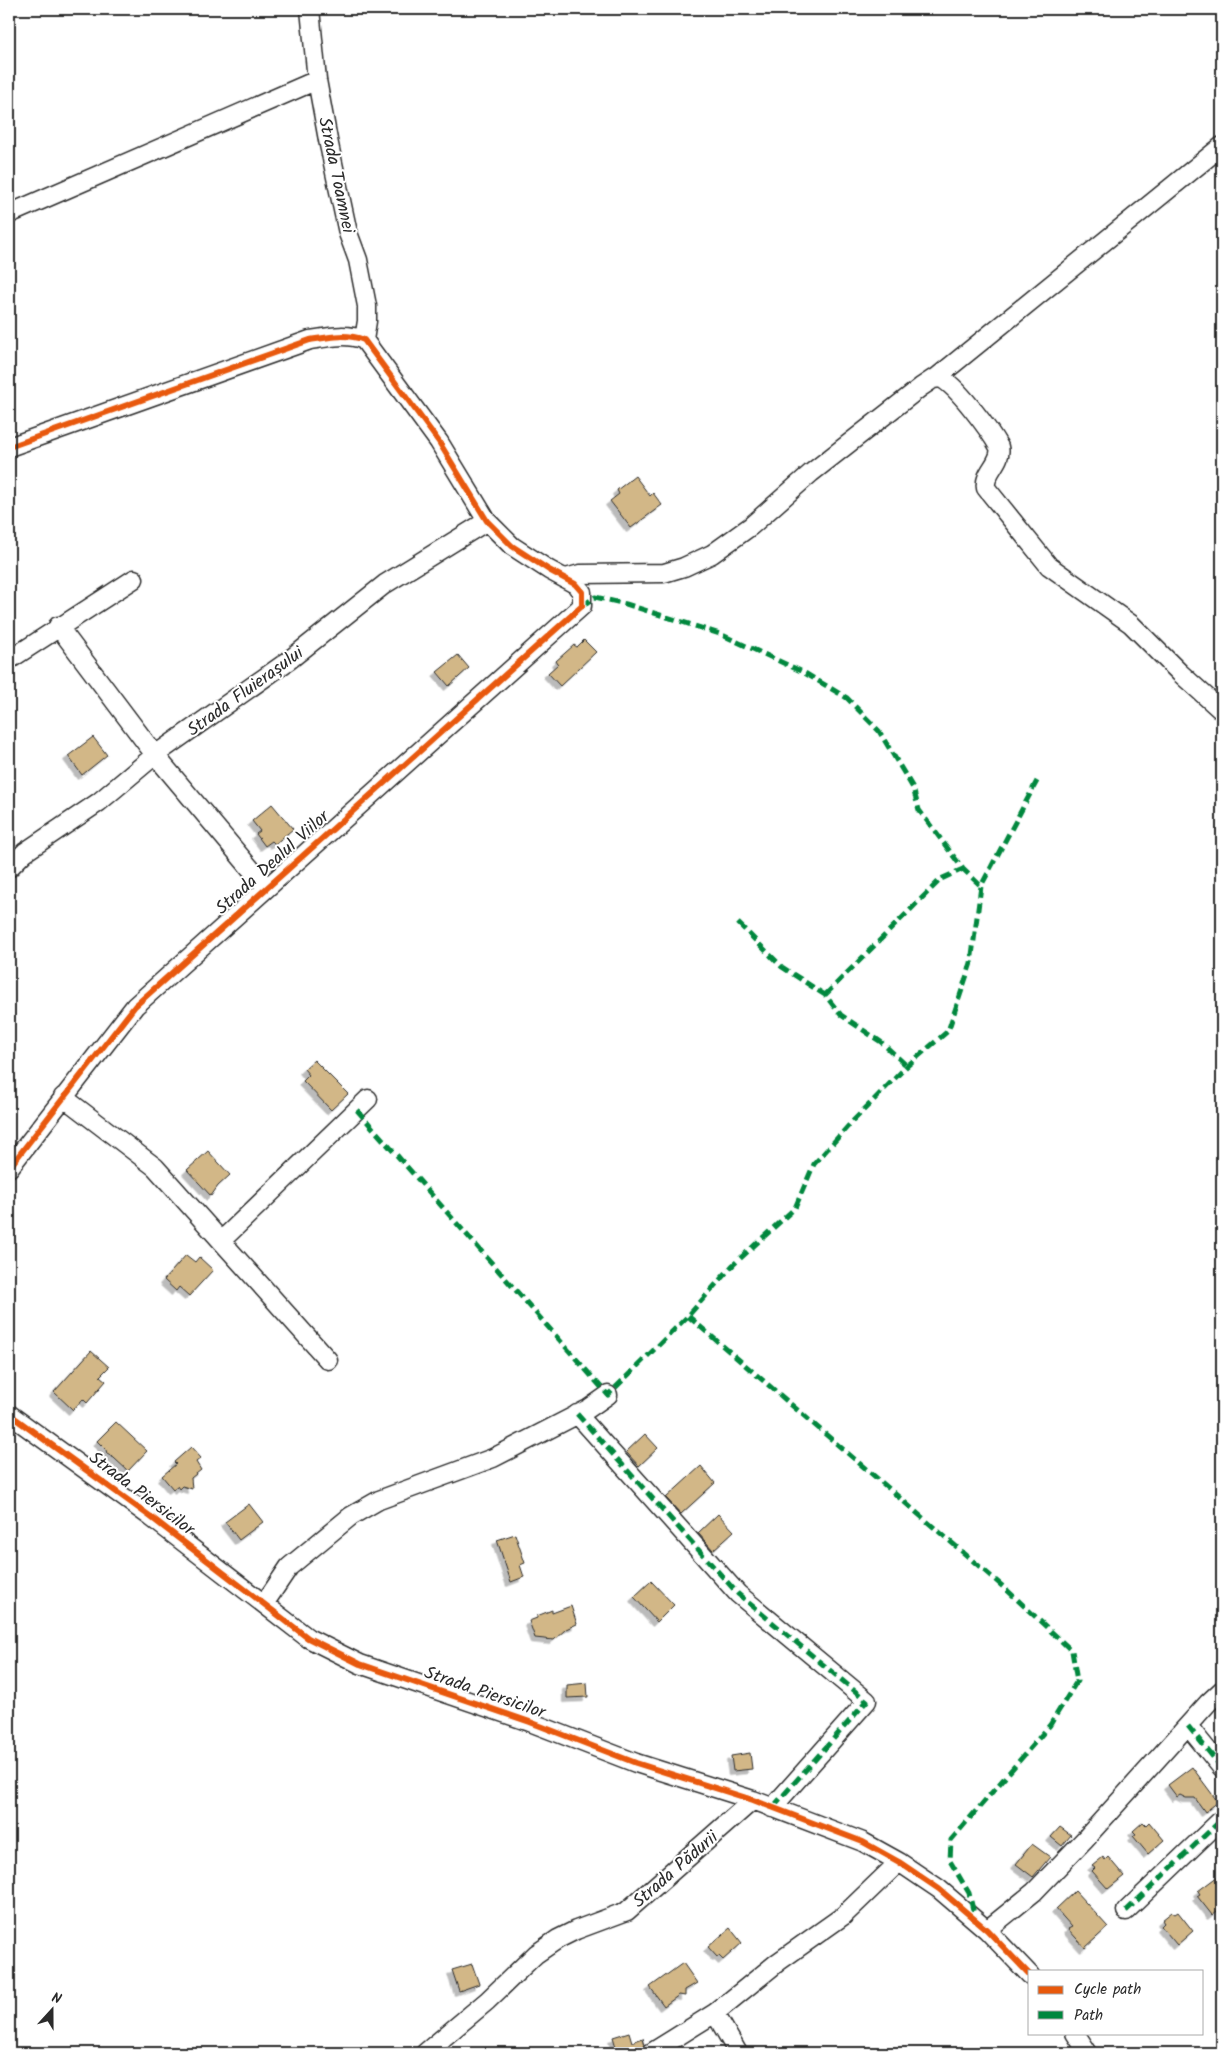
<svg xmlns="http://www.w3.org/2000/svg" width="1231" height="2062" font-family="Kalam,sans-serif">
	<defs>
		<filter id="shadow"><feDropShadow dx="-4.5" dy="4.5" stdDeviation="0" flood-color="#0004"/></filter>
	</defs>
	<rect width="100%" height="100%" fill="#fff"/>
	<filter id="ink" filterUnits="userSpaceOnUse"><feTurbulence type="fractalNoise" baseFrequency=".02" numOctaves="2"/><feDisplacementMap in="SourceGraphic" scale="10" xChannelSelector="R" yChannelSelector="G"/><feConvolveMatrix kernelMatrix="1 2 1 2 8 2 1 2 1" color-interpolation-filters="sRGB"/></filter>
	<g filter="url(#ink)">
		<path fill="#d2b787" stroke="#2b2b2b" filter="url(#shadow)" d="M635 476 650 496 653 493 662 505 631 528 610 501 619 494 617 490Z
			M584 640 596 652 560 686 548 673 558 664 556 661 574 645 577 647Z
			M458 655 469 668 449 686 437 672Z
			M93 737 107 755 82 775 68 756Z
			M272 804 293 829 275 844 272 841 265 846 256 834 260 831 252 821Z
			M314 1060 348 1094 331 1110 303 1081 309 1075 304 1069Z
			M208 1151 230 1175 218 1186 211 1196 187 1170Z
			M186 1255 195 1262 199 1257 213 1270 189 1296 179 1287 176 1291 164 1280Z
			M91 1351 109 1367 100 1376 106 1381 87 1403 83 1399 73 1410 54 1392Z
			M116 1422 147 1451 128 1471 114 1458 107 1454 106 1450 97 1441Z
			M645 1434 658 1448 639 1466 626 1452Z
			M191 1447 201 1458 196 1462 201 1470 191 1478 192 1489 182 1486 179 1489 177 1486 173 1489 162 1476 176 1464 174 1462Z
			M701 1466 715 1483 681 1514 666 1498Z
			M249 1504 263 1522 239 1540 225 1522Z
			M718 1514 734 1531 713 1550 698 1533Z
			M515 1534 525 1563 520 1565 524 1577 511 1582 497 1540Z
			M651 1581 674 1605 657 1622 634 1597Z
			M571 1606 577 1624 566 1629 554 1640 535 1638 529 1621 537 1618V1616L552 1610V1613Z
			M587 1683 588 1697 567 1698V1685Z
			M750 1753 752 1769 733 1771 731 1756Z
			M1192 1767 1218 1802 1205 1812 1195 1798H1186L1180 1795 1177 1797 1168 1785Z
			M1143 1822 1146 1825 1149 1822 1164 1840 1148 1854 1133 1836 1136 1834 1133 1831Z
			M1060 1827 1071 1835 1062 1846 1051 1837Z
			M1032 1844 1050 1857 1033 1877 1016 1864Z
			M1103 1857 1105 1860 1108 1857 1124 1876 1108 1889 1092 1871 1095 1868 1092 1866Z
			M1222 1873V1907L1212 1915 1197 1896 1200 1894 1198 1891Z
			M1075 1891 1108 1927 1085 1948 1068 1929 1072 1927 1056 1909Z
			M1172 1912 1175 1914 1178 1912 1193 1931 1177 1945 1161 1926 1164 1923 1162 1920Z
			M730 1928 742 1943 723 1960 719 1956 717 1957 708 1947Z
			M683 1963 697 1983 685 1990V1996L679 1995 664 2006 650 1987Z
			M472 1964 479 1984 459 1991 452 1970Z
			M629 2032 632 2042 643 2038 645 2045 641 2052 605 2053 604 2050 616 2047 613 2037Z"/>
		<g fill="none" stroke-linecap="round" stroke-linejoin="round">
			<defs>
				<path id="street" d="M310 9 317 80 328 140 348 233 358 260 367 306V321L364 340
					M9 214 317 80
					M936 378 1222 146
					M9 447 310 340C329 337 346 333 364 340L439 442 487 521 512 546 549 570 575 584 582 592V606L135 1006 9 1168
					M566 578 580 574 664 573 684 567 712 554 751 526 811 473 921 387 933 379 940 378C956 384 990 431 999 447 1003 462 983 472 986 488L1049 566 1131 624 1180 673 1222 711
					M58 626 155 755 266 887
					M9 660 134 579
					M9 868 25 852 99 802 155 755 288 661 385 584 487 521
					M63 1097 155 1167 328 1360
					M221 1241 368 1099
					M9 1414 151 1517 308 1638 360 1664 530 1722 636 1763 753 1800 863 1842 899 1862 939 1889 987 1930 1030 1975
					M577 1414 738 1594 867 1701 772 1808
					M264 1604 289 1567 351 1516 379 1500 493 1458 588 1409 608 1395
					M1188 1726 1222 1768
					M1126 1911 1222 1819
					M987 1930 1034 1892 1085 1839 1208 1703 1222 1690
					M715 2013 738 2053
					M1075 2033 1088 2053
					M425 2053 487 2001 536 1954 558 1939 576 1930 627 1911 753 1800
					M651 2053 715 2013 778 1962 843 1916 899 1862"/>
			</defs>
			<use href="#street" stroke="#2b2b2b" stroke-width="21"/>
			<use href="#street" stroke="#fff" stroke-width="18"/>
			<path stroke="#00873e" stroke-width="5" stroke-dasharray="10 5" stroke-linecap="butt" d="M582 606 595 597 626 604 720 634 803 672 847 698 879 731 913 788 919 810 963 869 981 886
				M738 923 782 967 825 995 841 1015 881 1042 907 1066
				M825 995 941 879 963 869
				M357 1110 608 1395 688 1316 733 1265 795 1208 814 1164 850 1124 907 1066 948 1031 971 963 981 886 1037 781
				M688 1316 1008 1591 1072 1651 1077 1681 1050 1725 951 1840 950 1861 969 1893 975 1918
				M577 1414 738 1594 867 1701 772 1808
				M1188 1726 1222 1768
				M1126 1911 1222 1819"/>
			<defs>
				<path id="cycleway" d="M9 447 310 340C329 337 346 333 364 340L439 442 487 521 512 546 549 570 575 584 582 592V606L135 1006 9 1168
					M9 1414 151 1517 308 1638 360 1664 530 1722 636 1763 753 1800 863 1842 899 1862 939 1889 987 1930 1030 1975"/>
			</defs>
			<use href="#cycleway" stroke="#fff" stroke-width="9"/>
			<use href="#cycleway" stroke="#e8590c" stroke-width="6"/>
		</g>
	</g>
	<g text-anchor="middle" stroke-width="4" stroke-linejoin="round" paint-order="stroke">
		<g font-size="18" fill="#2b2b2b" stroke="#fff">
			<text transform="translate(337 175) rotate(78)" y="6">Strada Toamnei</text>
			<text transform="translate(245 691) rotate(-36)" y="6">Strada Fluierașului</text>
			<text transform="translate(272 862) rotate(-42)" y="6">Strada Dealul Viilor</text>
			<text transform="translate(142 1493) rotate(37)" y="6">Strada Piersicilor</text>
			<text transform="translate(485 1692) rotate(19)" y="6">Strada Piersicilor</text>
			<text transform="translate(675 1869) rotate(-41)" y="6">Strada Pădurii</text>
		</g>
	</g>
	<rect width="1231" height="2062" fill="none" stroke="#fff" stroke-width="30"/>
	<rect x="15" y="15" width="1201" height="2032" fill="none" stroke="#2b2b2b" stroke-width="2" filter="url(#ink)"/>
	<rect x="1028" y="1970" width="175" height="65" fill="#ffffff" stroke="#aaaaaa"/>
	<rect x="1038" y="1986" width="25" height="8" fill="#e8590c" stroke="#aaaaaa"/>
	<text x="1074" y="1994" font-size="15" fill="#2b2b2b">Cycle path</text>
	<rect x="1038" y="2011" width="25" height="8" fill="#00873e" stroke="#aaaaaa"/>
	<text x="1074" y="2020" font-size="15" fill="#2b2b2b">Path</text>
	<g transform="translate(52 2010) rotate(21)" stroke="#ffffff" stroke-width="4" paint-order="stroke">
	<path d="M0-4L9 19L0 12L-9 19Z" fill="#2b2b2b"/>
	<text y="-8" font-size="14" font-weight="bold" text-anchor="middle" fill="#2b2b2b">N</text>
	</g>
</svg>
